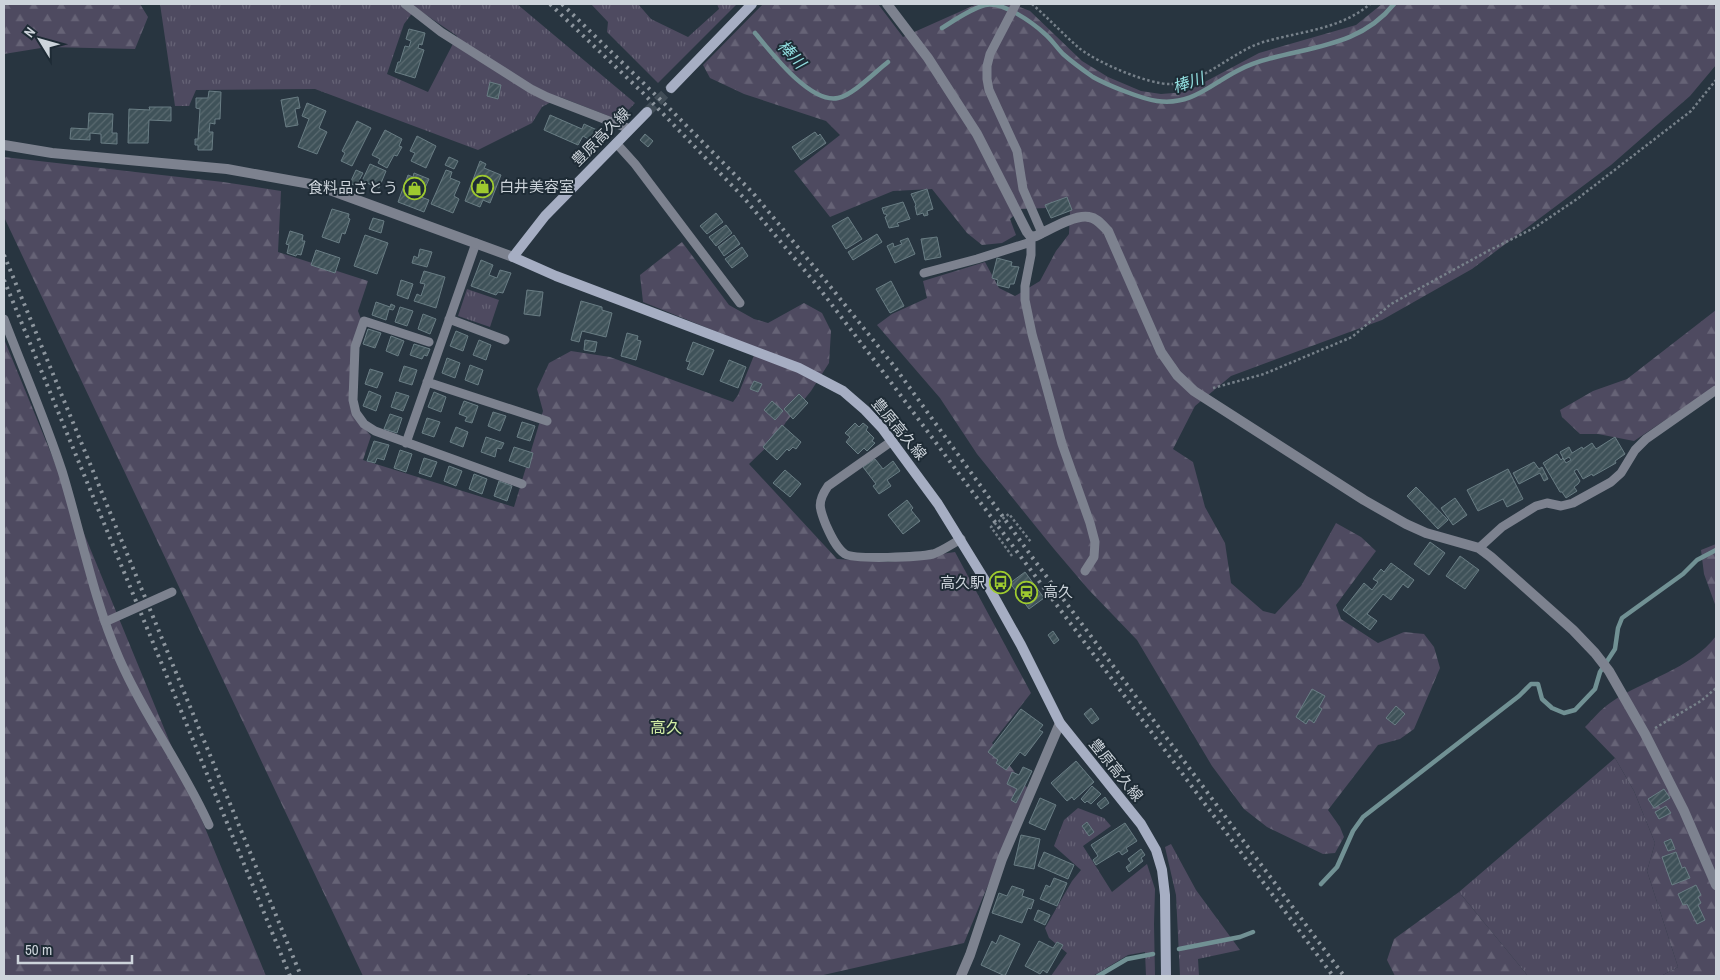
<svg xmlns="http://www.w3.org/2000/svg" width="1720" height="980" font-family="'Archivo Narrow','Noto Sans JP',sans-serif">
	<defs>
		<pattern id="grass-tufts" width="24" height="20" patternUnits="userSpaceOnUse" patternTransform="scale(1.25)"><rect width="24" height="20" fill="#4e4a60"/><path d="M3 7l-1-3M5 7V3M7 7l1-3M15 17l-1-3M17 17v-4M19 17l1-3" fill="none" stroke="#666376"/></pattern>
		<pattern id="forest-firs" width="22" height="20" patternUnits="userSpaceOnUse" patternTransform="scale(1.25)"><rect width="22" height="20" fill="#4e4a60"/><path d="M5 1l3.5 6h-7zM16 11l3.5 6h-7z" fill="#666376"/></pattern>
		<pattern id="building-hatch" width="6" height="6" patternUnits="userSpaceOnUse" patternTransform="scale(1.25)"><rect width="6" height="6" fill="#3f5259"/><path d="M-1 1l2-2M0 6l6-6M5 7l2-2" fill="none" stroke="#5a6a70"/></pattern>
	</defs>
	<rect width="100%" height="100%" fill="#283540"/>
	<path fill="url(#grass-tufts)" fill-rule="evenodd" d="M160 4H517L635 103 619 120 560 97 542 107 532 123 478 150 315 89 196 90 189 106H175ZM416 8 457 36 428 92 387 74 404 24Z
		M591 4H638L651 19 688 37 719 9 717 4H737L658 83 607 32 608 22Z
		M467 289 499 300 490 327 458 316Z
		M1615 758 1634 791 1655 843 1647 871 1678 967 1661 976H1528L1459 892Z
		M1078 808 1104 818 1111 826 1083 846 1112 892 1147 864 1155 889 1154 924 1155 976H1146L1145 952 1128 955 1093 976H1051L1067 953 1049 938 1045 928 1072 881 1081 870 1054 846 1064 820Z
		M1171 844 1196 890 1240 950 1198 959 1199 976H1180L1176 895 1165 847Z"/>
	<path fill="url(#forest-firs)" d="M4 4H140L148 17 135 49 47 47 4 54Z
		M763 4H878L903 37 977 4H1012L1030 11 1082 61 1108 77 1141 91 1161 94 1186 92 1259 53 1356 25 1382 4H1716V65L1690 96 1611 165 1472 269 1382 320 1231 376 1195 406 1173 449 1193 462 1205 507 1225 543 1231 583 1263 611 1275 614 1301 586 1336 523 1361 537 1376 551 1336 605 1341 619 1378 643 1404 632 1424 634 1434 647 1440 668 1414 729 1400 739 1378 745 1328 810 1340 827 1344 837 1335 853 1323 854 1267 827 1244 809 1212 766 1137 640 1088 589 1054 549 977 454 940 398 877 325 892 314 927 298 923 281 985 262 999 288 1015 296 1040 281 1056 251 1069 234 1070 211 1047 208 1021 209 1010 219 1016 235 1002 243 982 245 967 233 932 189 893 191 830 217 794 171 840 135 826 121 744 94 710 78 703 65Z
		M4 157 223 182 281 191 278 252 368 281 358 311 361 319 353 414 371 436 363 460 514 507 543 411 537 389 549 363 571 351 610 357 733 402 738 395 757 348 643 302 640 275 682 242 729 305 754 319 768 323 804 303 822 313 831 331 829 363 811 391 786 422 776 438 749 464 837 559 888 562 955 552 1031 693 992 743 1028 789 964 943 819 976H536L528 974 526 976H363L4 217Z
		M1716 310V386L1634 441 1598 434H1580L1562 417 1560 410 1593 391 1627 379Z
		M4 339 266 976H4Z
		M1716 544V607L1704 574 1701 550Z
		M1716 636V976H1661L1678 967 1647 871 1655 843 1634 791 1615 758 1585 727C1593 719 1601 709 1610 703 1643 680 1691 669 1716 636Z
		M1459 892 1528 976H1395L1387 960 1394 939Z"/>
	<g fill="none" stroke-linecap="round" stroke-linejoin="round">
		<path stroke="#719194" stroke-width="4.5" d="M942 28C955 20 970 9 985 5 1003 1 1033 23 1045 34 1052 40 1057 48 1063 54 1072 62 1083 70 1093 77 1107 85 1142 99 1157 101 1191 106 1210 85 1237 71 1248 65 1260 61 1272 58 1318 46 1363 43 1394 4
			M755 33C771 52 810 104 838 98 853 95 875 72 888 62
			M1321 884 1337 867 1353 831 1363 817 1519 696 1531 684H1538L1542 699 1552 708 1564 713 1575 710 1595 689 1600 672 1615 649 1618 628 1622 618 1683 574 1697 560 1716 550
			M1179 949 1240 937 1253 932
			M1098 976 1127 959 1153 954"/>
	</g>
	<path fill="url(#building-hatch)" stroke="#697d84" d="M409 29 425 33 422 45 419 44 418 48 424 50 415 78 395 72 398 62H400L405 46 409 47 411 41 406 39Z
		M490 82 501 85 498 99 487 96Z
		M209 91 221 92 220 119H215V124L210 123 209 132H213L212 150H198V145H195V139H198L200 109 196 108V98H208Z
		M298 97 300 108 295 109 298 125 286 127 281 100Z
		M307 103 326 111 319 128 327 132 317 154 298 147 309 119 302 116Z
		M149 107H171V121L149 120 148 143H128L129 109 150 110Z
		M89 113 113 114 112 133H117V144L101 143V134L90 133V140L70 139 71 128 88 129Z
		M550 115 582 129 584 124 597 130 592 141 583 136 578 145 544 130Z
		M357 121 371 128 352 166 341 161 345 153 342 151Z
		M385 130 402 139 399 146 402 147 397 156 394 155 387 168 378 163 380 159 372 155Z
		M815 132 818 136 820 134 826 143 801 160 792 147Z
		M645 134 653 141 648 147 640 140Z
		M417 136 436 146 426 168 411 161 415 153 410 151Z
		M449 157 458 161 454 169 445 165Z
		M480 161 486 164 484 168 501 175 490 203 483 200 480 207 465 201Z
		M370 164 386 171 379 188 362 181Z
		M356 170 363 173 356 186 350 183Z
		M446 170 452 172 450 178 460 182 454 196 459 199 453 213 431 204Z
		M414 173 429 179 421 197 429 200 424 212 398 202 408 175 413 177Z
		M927 189 933 209 927 211 928 215 924 216 923 213 917 215 915 206 916 205 911 194Z
		M1067 197 1072 210 1051 218 1045 205Z
		M903 202 910 219 897 223 899 226 889 228 885 217 887 216 886 214H884L882 208Z
		M332 209 349 214 348 218 350 219 345 234 342 233 339 243 322 237Z
		M716 213 723 222 707 234 700 226Z
		M848 217 862 239 846 249 832 226Z
		M373 218 384 221 381 233 369 229Z
		M726 225 732 233 716 246 709 237Z
		M290 231 303 235 302 241H305L301 255 297 254 296 256 287 253 289 245 286 244Z
		M877 234 882 242 853 260 848 252Z
		M365 235 388 243 377 274 354 266Z
		M734 235 740 244 724 256 718 247Z
		M937 237 941 257 925 260 921 239Z
		M908 238 915 254 895 263 887 246 893 243 894 247 902 244 900 241Z
		M742 247 748 256 732 268 725 259Z
		M420 249 432 252 427 267 412 263 414 256 418 258Z
		M316 250 340 258 335 273 311 265Z
		M997 258 1012 262 1011 266 1019 267 1014 284H1010L1009 288 997 285 998 280 992 278Z
		M481 260 493 265 489 275 497 278 500 270 511 273 503 293 498 292 496 295 471 286Z
		M424 271 445 277 436 308 414 301 417 294 421 296 425 284 420 283Z
		M401 280 413 284 408 299 397 295Z
		M891 281 904 306 890 313 876 289Z
		M527 290 543 292 540 316 524 314Z
		M581 301 602 307V310L612 313 606 337 582 331 579 342 571 340Z
		M376 302 390 307 391 304 395 306 393 310 389 309 386 320 372 315Z
		M400 307 413 311 407 326 395 322Z
		M423 314 436 319 430 334 418 329Z
		M368 329 381 333 375 348 363 344Z
		M456 331 468 336 463 351 450 346Z
		M627 333 638 336 637 340 641 341 636 360 621 356Z
		M391 336 404 341 398 356 386 351Z
		M479 340 491 345 486 360 473 355Z
		M585 340 597 342 595 352 584 350Z
		M693 342 714 350 703 375 687 369 690 362 686 361Z
		M414 344 430 349 427 356 424 355 422 359 410 355Z
		M447 358 460 363 455 378 442 373Z
		M729 360 746 367 738 388 720 381Z
		M470 365 483 370 478 385 465 380Z
		M404 366 417 370 412 385 399 381Z
		M370 369 383 373 377 388 365 384Z
		M754 381 762 384 758 392 750 389Z
		M369 391 381 396 376 411 363 406Z
		M396 392 409 396 403 411 391 407Z
		M434 392 446 397 441 412 428 407Z
		M799 394 808 403 793 419 784 409Z
		M464 401 478 406 472 423 465 421 467 417 459 414Z
		M772 401 783 411 775 420 764 410Z
		M883 402 909 436 903 441 877 407Z
		M493 412 506 416 500 431 488 426Z
		M390 414 402 418 397 433 384 429Z
		M427 418 440 422 434 437 422 433Z
		M522 422 535 426 530 441 517 437Z
		M855 423 859 427 863 423 868 427 866 430 874 438 872 441 875 443 867 451 864 448 858 454 846 442 850 437 845 433Z
		M782 425 801 442 796 449 793 447 789 451 787 449 777 460 763 447Z
		M456 427 468 432 463 447 450 442Z
		M486 437 504 443 501 449 497 448 495 457 481 452Z
		M1615 437 1625 454 1615 461 1616 463 1593 476 1592 474 1583 479 1577 469 1574 471 1580 481 1578 484 1574 487 1577 491 1566 498 1562 492H1560L1543 463 1557 454 1561 460 1563 458 1566 463 1571 460 1569 457 1564 460 1560 452 1569 447 1572 453 1582 447 1583 449 1592 443 1596 449Z
		M374 441 389 445 384 460 377 458 375 463 367 461Z
		M514 447 533 453 529 468 509 461Z
		M400 450 412 454 406 472 394 468Z
		M424 458 437 462 431 477 419 473Z
		M875 459 883 469 893 461 900 471 887 480 891 486 879 494 873 486 876 484 863 467Z
		M1534 462 1539 469 1542 467 1548 479 1544 481 1540 473 1519 484 1513 473Z
		M449 466 462 471 456 486 444 481Z
		M1508 469 1523 499 1507 507 1503 499 1478 511 1467 490Z
		M785 470 801 484 790 497 773 483Z
		M474 474 487 479 482 494 469 489Z
		M499 481 512 486 507 501 494 496Z
		M1416 487 1448 520 1438 529 1407 496Z
		M1455 498 1467 515 1453 525 1441 508Z
		M907 500 913 508 911 510 920 521 903 534 888 515Z
		M1430 542 1445 553 1429 575 1414 564Z
		M1460 556 1479 570 1465 589 1446 576Z
		M1391 563 1414 580 1408 588 1403 584 1391 600 1383 594 1367 614 1377 621 1370 630 1343 610 1364 583 1372 590 1378 582 1373 579 1381 569 1384 572Z
		M1025 572 1044 598 1029 609 1010 583Z
		M1053 631 1059 640 1054 644 1048 635Z
		M1312 689 1325 696 1319 707 1322 709 1314 723 1309 719 1306 724 1296 717Z
		M1396 706 1405 714 1395 725 1386 718Z
		M1091 708 1099 719 1092 724 1084 714Z
		M1021 709 1043 725 1039 730 1043 732 1025 756 1020 752 1006 770 996 763 998 760 988 752Z
		M1076 761 1094 782 1074 800 1072 797 1067 801 1051 783Z
		M1023 767 1032 771 1016 803 1011 800 1017 789 1007 784 1012 772 1019 775Z
		M1092 786 1101 794 1091 804 1087 801 1085 803 1081 799Z
		M1664 789 1670 798 1654 808 1648 799Z
		M1105 797 1109 803 1101 809 1097 804Z
		M1040 798 1056 805 1045 830 1029 823Z
		M1666 806 1671 813 1659 819 1655 812Z
		M1087 822 1094 832 1089 836 1082 826Z
		M1125 823 1137 841 1126 848 1128 851 1122 855 1119 851 1096 865 1093 860 1098 856 1091 845Z
		M1021 835 1040 839 1034 869 1014 865Z
		M1671 839 1675 849 1668 851 1664 842Z
		M1141 849 1145 855 1141 858 1143 861 1129 872 1126 867 1131 863 1128 859Z
		M1044 852 1074 865 1068 879 1038 866Z
		M1676 852 1682 868 1685 867 1690 878 1672 885 1662 857Z
		M1054 878 1067 883 1057 906 1040 899 1046 885 1050 887Z
		M1696 885 1701 895 1698 897 1701 903 1698 905 1705 920 1697 924 1687 904 1683 905 1678 894Z
		M1012 886 1024 890 1022 896 1034 900 1031 909 1028 908 1022 923 992 913 999 893 1007 896Z
		M1038 910 1050 915 1045 925 1034 920Z
		M1000 935 1020 944 1005 976 981 965 992 941 996 944Z
		M1039 941 1053 948 1057 942 1063 945 1047 973 1043 970 1040 974 1025 966Z"/>
	<g fill="none" stroke-linecap="round" stroke-linejoin="round">
		<path stroke="#414d57" stroke-width="10" stroke-dasharray="10 5" stroke-linecap="butt" d="M647 112 671 88"/>
		<path stroke="#77818a" stroke-width="2.5" stroke-dasharray="2.5 2.5" stroke-linecap="butt" d="M1032 4C1048 18 1063 34 1079 48 1096 62 1149 85 1171 84 1177 84 1187 81 1193 79 1219 69 1240 48 1267 41 1303 31 1341 29 1370 4
			M1213 388 1264 374 1352 337 1391 304 1488 251 1534 228 1577 199 1691 111 1716 80
			M1655 728 1701 701 1716 688"/>
		<path stroke="#7d828f" stroke-width="9" d="M405 4 441 32 531 89 547 97 630 129
			M1016 4 990 54 987 66V79L989 90 1017 151 1023 189 1042 233
			M616 143 635 164 740 303
			M1031 237V255L1025 286V300L1032 334 1062 444 1090 523 1095 542 1094 557 1085 571
			M924 273 977 259 1031 242
			M4 319C23 369 45 419 62 471 81 533 93 598 119 658 144 716 183 767 209 825
			M449 319 505 340
			M429 342 364 321 355 347 353 400 356 413 364 424 375 431 522 484
			M427 382 547 421
			M892 441 828 486C817 502 819 508 826 525 830 534 836 548 845 554 855 560 920 557 933 554 942 551 952 544 961 539
			M406 443 476 243
			M1479 548 1502 527 1536 506 1547 503 1561 506 1573 503 1611 482 1621 473 1635 450 1646 439 1716 390"/>
		<path stroke="#7d828f" stroke-width="10" d="M887 4 928 58 977 134 1027 232 1031 237 1036 236C1049 230 1075 214 1089 217 1097 218 1102 225 1108 231L1161 352 1177 375 1194 391 1364 500 1406 524 1426 533 1479 548 1491 557 1573 630 1595 653 1609 671 1645 734 1684 811 1716 885
			M961 976 970 955 1002 859 1060 723"/>
		<path stroke="#7d828f" stroke-width="10" d="M4 145 52 153 227 169 316 185 513 257"/>
		<path stroke="#a6aec3" stroke-width="10" d="M671 88 752 4
			M647 112 545 216 513 257 556 276 799 368 843 391 865 410 882 428 938 504 983 577 1021 645 1060 723 1141 824 1156 850 1162 870 1165 895 1166 976"/>
		<path stroke="#8d969e" stroke-width="4" stroke-dasharray="2.5 5" stroke-linecap="butt" d="M550 4 644 94 744 198 816 284 884 373 1333 976
			M562 4 671 110 753 193 825 280 894 366 1032 557 1344 976
			M4 255 301 976
			M4 280 290 976"/>
		<path stroke="#77818a" stroke-width="2.5" stroke-dasharray="2.5 2.5" stroke-linecap="butt" d="M1012 556 991 527 1009 514 1031 542"/>
		<path stroke="#7d828f" stroke-width="9" d="M105 622 172 592"/>
	</g>
	<defs>
		<symbol id="shop-ring" viewBox="-11 -11 22 22"><circle r="9.5" fill="#1e2b35" stroke="#9eca2f" stroke-width="1.5"/><path d="M-5-2.5h2.3a2.7 3.5 0 0 1 5.4 0H5L5.5 6h-11ZM-1.5-2.5h3a1.5 2.3 0 0 0-3 0Z" fill="#9eca2f"/></symbol>
		<symbol id="bus-ring" viewBox="-11 -11 22 22"><circle r="9.5" fill="#1e2b35" stroke="#9eca2f" stroke-width="1.5"/><path d="M-5-6H5V4H4V6H2V4H-2V6H-4V4H-5ZM-3.5-4V0h7V-4ZM-3.5 1.2v1.5H-2V1.2ZM2 1.2v1.5H3.5V1.2Z" fill="#9eca2f"/></symbol>
		<symbol id="station-ring" viewBox="-11 -11 22 22"><circle r="9.5" fill="#1e2b35" stroke="#9eca2f" stroke-width="1.5"/><path d="M-3-6H3Q5-6 5-4V2Q5 4 3 4L4.5 6H3L1.5 4h-3L-3 6H-4.5L-3 4Q-5 4-5 2V-4Q-5-6-3-6ZM-3.5-4v3h7v-3ZM-3.5 1v1.5H-2V1ZM2 1v1.5H3.5V1Z" fill="#9eca2f"/></symbol>
	</defs>
	<g fill-rule="evenodd">
		<use href="#shop-ring" x="470" y="174" width="25" height="25"/>
		<use href="#shop-ring" x="402" y="176" width="25" height="25"/>
		<use href="#bus-ring" x="988" y="570" width="25" height="25"/>
		<use href="#station-ring" x="1014" y="580" width="25" height="25"/>
	</g>
	<g text-anchor="middle" stroke-width="4" stroke-linejoin="round" paint-order="stroke">
		<g font-size="15" fill="#cdd4db" stroke="#1e2b35">
			<text transform="translate(601 137) rotate(-45)" y="5">豊原高久線</text>
			<text transform="translate(899 429) rotate(50)" y="5">豊原高久線</text>
			<text transform="translate(1116 770) rotate(51)" y="5">豊原高久線</text>
		</g>
		<g font-size="15" fill="#cdd4db" stroke="#1e2b35" text-anchor="start">
			<text x="499" y="192">白井美容室</text>
			<text x="398" y="193" text-anchor="end">食料品さとう</text>
			<text x="985" y="588" text-anchor="end">高久駅</text>
			<text x="1043" y="597">高久</text>
		</g>
		<g font-size="16" font-style="italic" fill="#92e0e1" stroke="#1e2b35">
			<text transform="translate(792 54) rotate(47)" y="6">棒川</text>
			<text transform="translate(1188 82) rotate(-18)" y="6">棒川</text>
		</g>
		<g font-size="16" fill="#d2eda4" stroke="#1e2b35">
			<text x="666" y="733">高久</text>
		</g>
	</g>
	<rect width="1720" height="980" fill="none" stroke="#cdd4db" stroke-width="10"/>
	<g transform="translate(40 40) rotate(307)" stroke="#1e2b35" stroke-width="4" paint-order="stroke">
	<path d="M0-4L9 19L0 12L-9 19Z" fill="#cdd4db"/>
	<text y="-8" font-size="14" font-weight="bold" text-anchor="middle" fill="#cdd4db">N</text>
	</g>
	<path d="M18 955v8h114v-8" fill="none" stroke="#cdd4db" stroke-width="2.5"/>
	<text x="25" y="955" font-size="15" fill="#cdd4db" stroke="#1e2b35" stroke-width="4" paint-order="stroke">50 m</text>
</svg>
